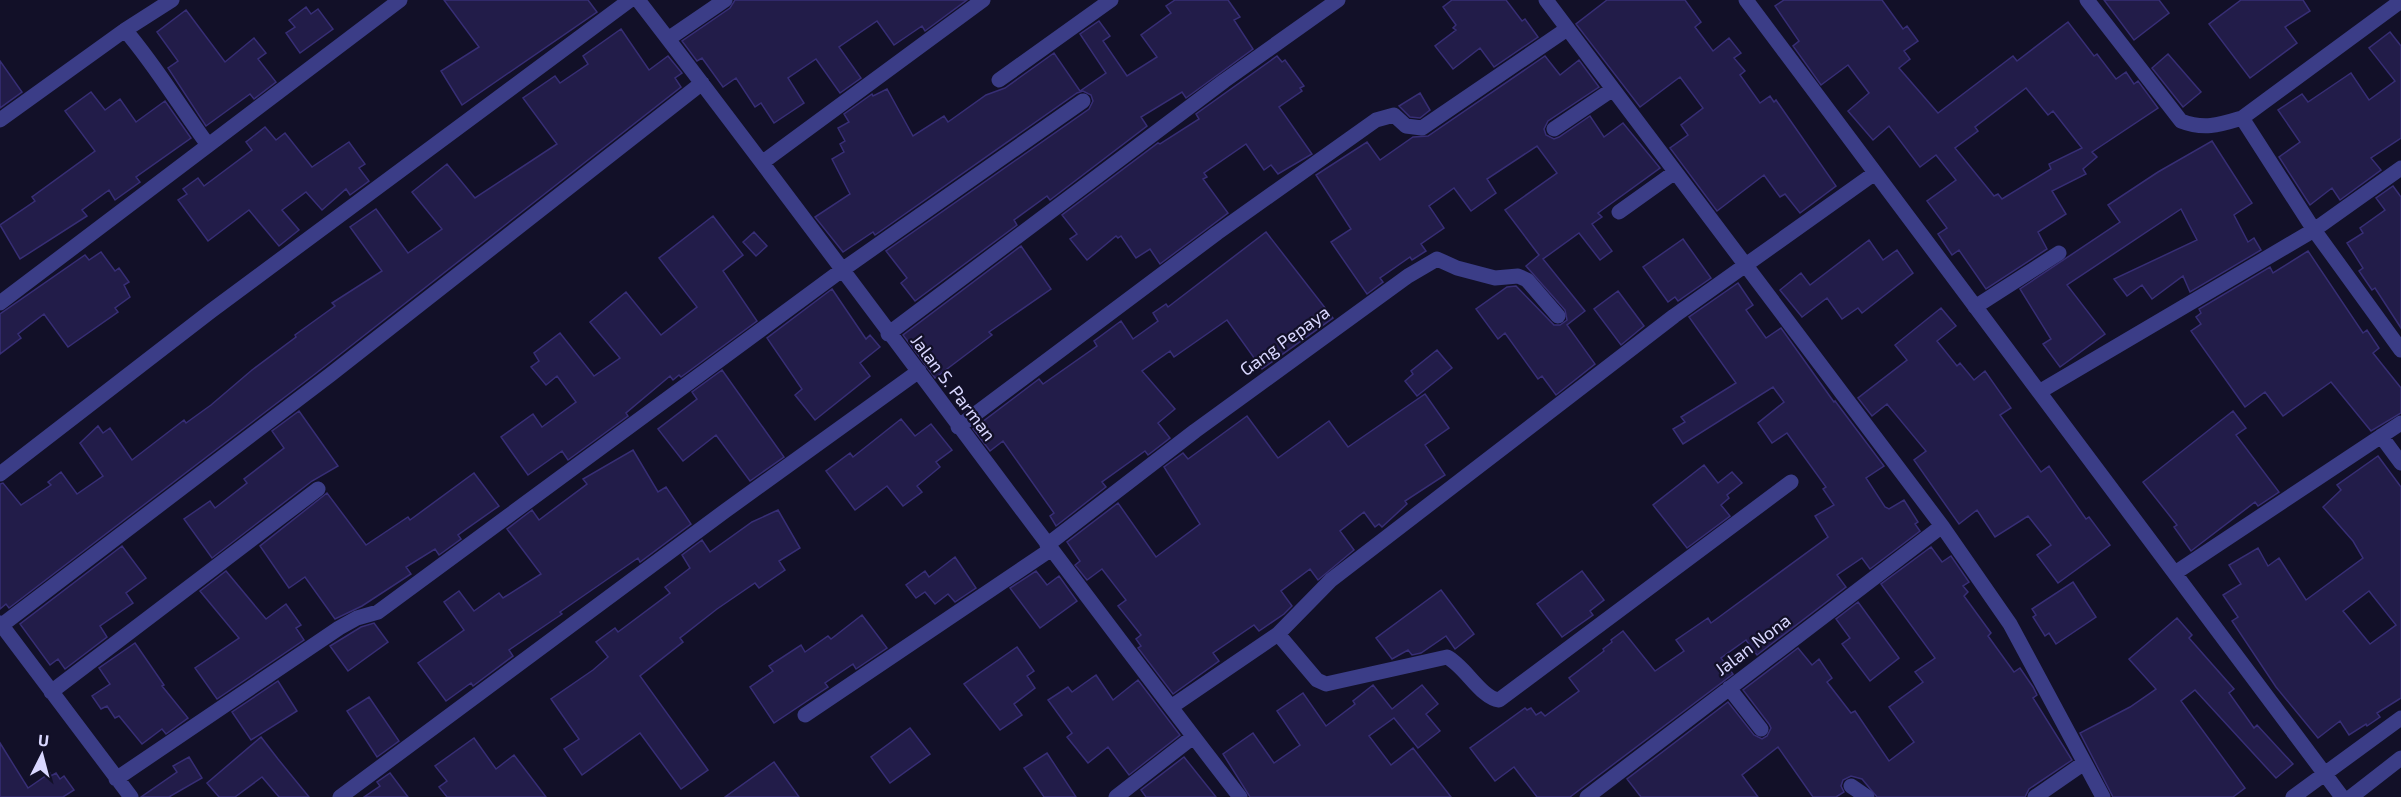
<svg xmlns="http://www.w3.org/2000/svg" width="2401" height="797" font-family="'Exo 2',sans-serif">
	<rect width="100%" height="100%" fill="#121028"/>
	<path fill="#221c49" stroke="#372e75" stroke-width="1.5" fill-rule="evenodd" d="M444 0H588L597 12 462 105 441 71 479 47Z
		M735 0H967L925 31 922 26 894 45 877 21 839 47 861 78 840 93 816 59 788 78 804 103 774 123 761 103 755 107 736 78 723 87 702 58 697 61 682 41 730 8Z
		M1175 0H1228L1240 17 1234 20 1253 49 1186 98 1182 92 1141 117 1147 126 1050 200 1047 196 1014 220 1017 225 915 301 901 283 907 278 886 251 1089 109 1093 101 1091 95 1083 91 1077 93 875 235 873 232 843 252 815 217 850 194 832 159 844 152 840 144 845 141 838 128 849 122 844 114 872 94 873 96 887 89 913 136 944 116 948 122 986 95 1005 88 1054 53 1080 91 1106 73 1080 34 1099 21 1110 36 1103 41 1127 76 1157 57 1141 35 1171 13 1166 6Z
		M1452 0H1506L1522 21 1525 19 1538 37 1494 67 1480 48 1453 69 1435 46 1456 30 1453 28 1456 25 1443 7Z
		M1607 0H1685L1701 22 1695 27 1713 51 1729 38 1741 53 1734 58 1745 71 1740 75 1760 103 1770 96 1774 102 1776 100 1836 186 1800 213 1785 194 1780 197 1764 175 1717 211 1670 148 1688 135 1681 125 1703 108 1680 77 1640 107 1576 24Z
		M1784 0H1882L1903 29 1907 26 1918 41 1904 51 1910 59 1899 68 1938 113 2013 56 2017 61 2068 22 2094 56 2097 54 2116 79 2126 72 2134 84 2138 81 2158 108 2092 152 2097 157 2083 169 2086 174 2052 191 2066 214 2038 232 2047 249 1986 289 1959 250 1952 255 1938 234 1947 228 1927 201 1956 180 1936 155 1920 167 1889 126 1873 140 1848 111 1869 93 1848 65 1821 85 1793 46 1799 41 1775 6ZM2026 88 2048 115 2053 111 2082 148 2049 164 2051 169 2002 199 1998 194 1994 196 1955 148 1978 131 1975 127Z
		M2104 0H2159L2169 13 2134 40Z
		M2241 0H2303L2310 11 2285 27 2297 43 2250 78 2209 24Z
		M306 7 311 14 318 9 333 29 300 53 286 33 295 27 289 20Z
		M186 10 225 62 254 38 266 53 258 59 276 82 254 99 250 94 206 126 168 68 178 61 157 32Z
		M621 29 649 70 668 56 682 73 675 78 681 87 315 374 9 608 6 604 0 609V484L3 483 21 505 51 485 48 482 61 472 77 494 103 476 80 443 98 426 103 433 110 428 132 460 184 420 186 423 211 405 252 370 296 337 295 335 335 306 332 303 382 271 350 227 376 209 408 253 442 229 412 192 447 164 475 198 557 144 523 98 555 76 560 83 588 64 583 56Z
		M2390 32 2401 46V138L2371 158 2381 170 2340 200 2332 188 2310 205 2279 157 2300 142 2278 110 2302 94 2308 102 2351 73 2369 100 2395 81 2369 48Z
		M2168 54 2201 92 2183 107 2152 68Z
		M1277 56 1282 62 1285 60 1304 86 1300 88 1302 91 1279 107 1312 154 1278 174 1271 165 1264 170 1246 144 1204 173 1207 177 1203 179 1228 213 1160 264 1150 249 1136 258 1121 236 1118 238 1116 236 1087 260 1070 239 1077 234 1062 215 1158 143 1160 144 1199 119 1196 114Z
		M1545 56 1560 75 1579 60 1599 87 1548 121 1544 129 1546 135 1554 139 1559 137 1590 116 1604 137 1623 123 1660 168 1598 213 1602 217 1592 224 1612 251 1600 260 1579 233 1543 259 1585 311 1567 325 1595 364 1556 395 1542 376 1538 379 1505 333 1498 339 1476 309 1507 287 1516 286 1554 325H1560L1567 320 1565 310 1526 266 1539 255 1505 210 1557 173 1537 146 1487 179 1496 193 1471 211 1454 188 1429 206 1444 228 1421 244 1426 251 1412 260 1410 257 1380 278 1383 282 1367 294 1331 242 1351 229 1316 175 1367 142 1380 160 1413 137 1428 136Z
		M0 61 22 92 0 108Z
		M91 92 105 110 120 99 136 122 165 101 191 138 136 177 140 182 115 200 109 190 82 210 87 216 20 259 0 225 35 201 32 197 95 151 65 111Z
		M1420 93 1430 110 1420 118 1410 117 1399 106Z
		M265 127 276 140 285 133 312 167 349 142 365 164 359 168 369 181 350 195 346 189 322 210 306 192 282 210 299 230 279 246 249 210 208 241 178 200 187 194 183 189 198 178 204 186 252 150 246 142Z
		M2212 141 2252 203 2234 215 2248 242 2254 238 2261 250 2190 292 2183 276 2152 299 2142 285 2127 296 2114 279 2197 240 2181 209 2067 285 2105 334 2060 367 2043 344 2051 339 2020 289 2120 222 2108 205 2158 172Z
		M2393 186 2401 197V328L2375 288 2372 290 2359 271 2363 268 2347 243 2363 233 2360 228 2385 210 2376 198Z
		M713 216 743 255 723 271 757 321 681 377 679 375 673 380 670 376 626 413 628 416 568 460 562 451 528 475 501 437 533 414 542 427 576 402 557 376 546 385 531 367 539 361 534 353 560 333 594 376 620 358 590 322 626 292 661 335 697 307 659 258Z
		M754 232 767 246 756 256 743 242Z
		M1266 232 1333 318 1262 369 1227 320 1174 357 1170 351 1142 371 1175 409 1158 423 1170 438 1148 455 1145 451 1102 482 1106 487 1056 526 1050 516 1054 513 1003 441 990 451 973 429 1039 379 1043 384 1097 346 1094 341 1121 321 1133 339 1158 321 1153 313 1166 304 1168 307Z
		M1683 239 1711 278 1678 301 1675 297 1668 302 1643 267Z
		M1869 240 1883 260 1897 250 1913 273 1862 313 1858 308 1842 319 1827 298 1802 317 1780 290 1801 273 1810 285Z
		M1021 246 1051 289 989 332 992 335 935 378 903 335Z
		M2308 251 2363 333 2367 330 2379 348 2373 353 2401 388V413L2371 431 2331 382 2283 416 2265 392 2245 407 2191 331 2201 324 2196 317 2201 313 2199 309 2270 267 2273 273Z
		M101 252 115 271 119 268 129 282 124 285 130 297 115 308 118 312 68 347 44 314 18 334 21 338 0 354V314L85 255 89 260Z
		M1738 283 1753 305 1746 310 1766 338 1781 328 1834 402 1835 401 1884 466 1866 478 1885 507 1889 509 1904 500 1918 522 1915 524 1920 531 1870 569 1862 558 1837 575 1846 587 1757 655 1746 640 1721 658 1733 674 1570 797H1537L1514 767 1495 781 1470 748 1525 708 1527 710 1531 708 1536 715 1541 712 1545 716 1579 691 1569 678 1604 651 1603 649 1612 642 1611 640 1623 631 1655 671 1684 651 1676 640 1708 618 1711 623 1828 537 1815 516 1834 505 1823 489 1826 487 1787 433 1772 443 1758 423 1784 402 1773 387 1683 444 1673 429 1685 422 1681 417 1736 383 1689 317Z
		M832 289 866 339 870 335 880 347 860 363 870 376 815 420 795 395 802 389 767 338Z
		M1618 291 1644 326 1621 345 1594 309Z
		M1941 308 1956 326 1937 341 1957 366 1960 363 1974 380 1985 371 2011 408 2000 415 2041 472 2049 466 2086 519 2089 517 2110 545 2058 583 2037 555 2051 545 2028 516 1995 537 1977 510 1959 524 1914 460 1926 451 1887 404 1872 416 1858 398 1907 360 1895 345Z
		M1437 350 1452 368 1417 396 1405 381 1413 374 1411 371Z
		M722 370 784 457 750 481 716 435 683 461 658 429 697 399 692 392Z
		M1425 394 1449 428 1425 445 1445 475 1405 501 1407 504 1382 527 1379 524 1375 527 1364 512 1340 531 1354 550 1318 580 1310 569 1281 591 1292 606 1284 614 1259 631 1254 625 1213 653 1219 661 1173 694 1138 648 1141 646 1136 639 1141 635 1118 606 1126 600 1102 569 1087 580 1075 565 1080 561 1067 542 1118 503 1156 557 1200 524 1164 467 1183 453 1188 459 1247 416 1278 458 1329 421 1348 447Z
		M299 411 338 466 312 481 212 558 184 519 210 501 215 508 247 483 244 479 284 448 272 431Z
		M2233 411 2246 428 2236 435 2279 492 2258 506 2255 502 2191 551 2174 527 2177 525 2143 482Z
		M901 419 915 436 931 424 952 450 936 462 940 467 917 486 922 492 903 506 887 486 855 510 826 471 850 453 853 457Z
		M633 450 658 492 666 487 691 524 640 562 638 558 560 612 562 614 509 650 513 656 473 686 471 683 446 701 418 663 464 630 444 602 459 591 474 611 499 593 503 598 541 574 507 529 532 510 539 520 587 484 583 479Z
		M2378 456 2401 487V698L2377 713 2380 717 2367 726 2366 724 2349 735 2340 721 2318 738 2276 687 2232 621 2238 617 2223 595 2241 584 2229 565 2258 548 2268 566 2279 558 2306 600 2363 558 2353 541 2323 507 2341 490 2337 485ZM2369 591 2396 625 2370 644 2343 611Z
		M1704 465 1718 483 1732 472 1742 483 1727 495 1729 498 1721 505 1730 516 1687 548 1653 505Z
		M474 473 499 506 458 535 461 539 439 555 435 549 406 567 411 574 362 606 335 619 305 577 289 588 260 546 327 493 366 545 408 517 410 520Z
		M778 510 800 548 779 561 785 570 759 588 755 583 717 609 680 638 683 642 640 676 708 770 681 789 640 733 582 775 564 749 579 739 551 699 593 670 608 657 596 642 615 628 618 632 670 593 665 587 690 568 682 555 702 540 710 552 752 522Z
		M122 546 146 578 126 593 133 603 100 626 107 637 65 669 58 659 50 665 20 624Z
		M1931 547 1942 562 1951 556 1969 582 1963 586 1968 592 1964 596 1991 633 1988 636 2014 672 2020 668 2033 687 2037 695 2033 698 2072 760 2029 789 2025 797H1877L1862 779 1851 776 1843 780 1841 786 1844 792 1836 797H1813L1778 747 1742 775 1758 797H1641L1627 779 1728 702 1754 735 1762 739 1767 736 1771 728 1769 724 1743 690 1798 648 1812 665 1819 659 1832 678 1827 682 1851 713 1855 711 1889 761 1914 742 1889 707 1923 682 1915 672 1935 658 1881 584Z
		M955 557 976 588 955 602 948 594 935 604 925 592 916 598 906 585 925 571 929 577Z
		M226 571 266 619 286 604 301 625 296 628 304 640 217 699 195 668 239 638 200 591Z
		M1036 571 1047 585 1059 576 1077 601 1040 628 1010 588Z
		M1582 571 1604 600 1590 611 1593 615 1562 637 1537 604Z
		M2073 582 2096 617 2056 644 2049 633 2045 636 2033 617 2036 615 2032 609Z
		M1441 590 1474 634 1455 649 1446 636 1421 653 1412 655 1408 650 1392 659 1376 638Z
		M1858 602 1899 658 1870 681 1842 644 1850 638 1836 619Z
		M862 615 887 648 856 669 853 664 825 683 828 687 774 723 750 687 773 671 769 666 801 645 805 652 828 636 831 639Z
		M2177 618 2192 635 2189 638 2234 689 2229 693 2254 728 2257 725 2293 764 2276 778 2195 690 2181 701 2245 788 2233 797H2113L2080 733 2130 707 2156 689 2129 659Z
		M374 623 388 642 348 671 330 646 361 627Z
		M135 643 164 685 162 686 188 718 166 734 162 729 142 744 119 716 115 718 107 706 101 709 92 696 110 684 99 668Z
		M1017 647 1034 671 1027 676 1035 688 1014 704 1022 715 1000 730 964 684Z
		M1096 675 1113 700 1138 680 1180 735 1129 775 1108 747 1088 763 1067 737 1072 733 1048 700 1068 687 1072 692Z
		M278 681 297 711 251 740 232 712Z
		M1373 685 1392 709 1422 685 1438 704 1426 714 1440 731 1418 748 1394 718 1369 736 1391 765 1413 748 1451 797H1250L1223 754 1253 733 1274 763 1300 745 1277 711 1303 693 1326 726 1355 704 1353 701Z
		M369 697 399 741 377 757 347 711Z
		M910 728 930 754 890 783 871 757Z
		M261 737 278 759 309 797H279L262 777 235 797H219L207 783Z
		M474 738 496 769 514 755 546 797H447L439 787 447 781 435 766Z
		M0 743 28 788 50 773 51 776 56 773 60 779 64 776 74 790 63 797H0Z
		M1047 753 1076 797H1044L1024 768Z
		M189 757 202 778 169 797H141L177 772 173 766Z
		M1184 757 1216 797H1146L1141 790Z
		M774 762 799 797H725Z
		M390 773 408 797H364L380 786 377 782Z"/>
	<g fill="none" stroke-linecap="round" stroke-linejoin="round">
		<path stroke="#3b3d87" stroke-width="15" d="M638 0C842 264 1036 534 1240 797
			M1546 0 1942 526 2010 624 2103 797
			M1746 0 2342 797
			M2087 0 2181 121C2204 130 2219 125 2242 118L2314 230 2401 350
			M125 30C156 66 180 107 208 145
			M668 39 725 0
			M999 80 1111 0
			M2242 118 2401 1
			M0 120 125 30 172 0
			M1554 129 1613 89
			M763 162 983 0
			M1619 212 1675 172
			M0 303 400 0
			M1975 307 2059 253
			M888 334 1224 81 1338 0
			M2039 392 2314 230 2401 168
			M958 427 1217 233 1376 120 1394 115 1406 126 1422 128 1567 29
			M2381 436 2401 463
			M0 474 211 311 630 0
			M1047 545 1195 431 1408 276 1437 259 1457 268 1495 278 1518 276 1527 280 1558 316
			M2175 573 2401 423
			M0 623 131 797
			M2 625 330 375 702 83
			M1278 634 1317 680 1326 684 1447 657C1465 666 1481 698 1499 700L1791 482
			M1729 688 1761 729
			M51 692 318 489
			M1171 707 1278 634 1331 580 1674 316 1875 173
			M805 715 1050 550
			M116 779 339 628 357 618 378 612 842 270 1083 101
			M1851 786 1867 797
			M340 797 725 511 919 371
			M1116 797 1193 737
			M1587 797 1942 526
			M2035 797 2084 763
			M2293 797 2401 718
			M2351 797 2401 758"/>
	</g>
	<g text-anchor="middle" stroke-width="4.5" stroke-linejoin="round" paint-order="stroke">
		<g font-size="18" fill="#d9d7ff" stroke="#121028">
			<text transform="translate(1285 341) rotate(-36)" y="6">Gang Pepaya</text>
			<text transform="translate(953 388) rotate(53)" y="6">Jalan S. Parman</text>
			<text transform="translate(1753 645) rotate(-37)" y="6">Jalan Nona</text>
		</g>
	</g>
	<g transform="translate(42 755) rotate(6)" stroke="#121028" stroke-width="4.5" paint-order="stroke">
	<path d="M0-4.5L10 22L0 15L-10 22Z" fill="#d9d7ff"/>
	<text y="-9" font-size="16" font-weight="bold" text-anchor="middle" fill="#d9d7ff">U</text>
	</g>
</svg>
